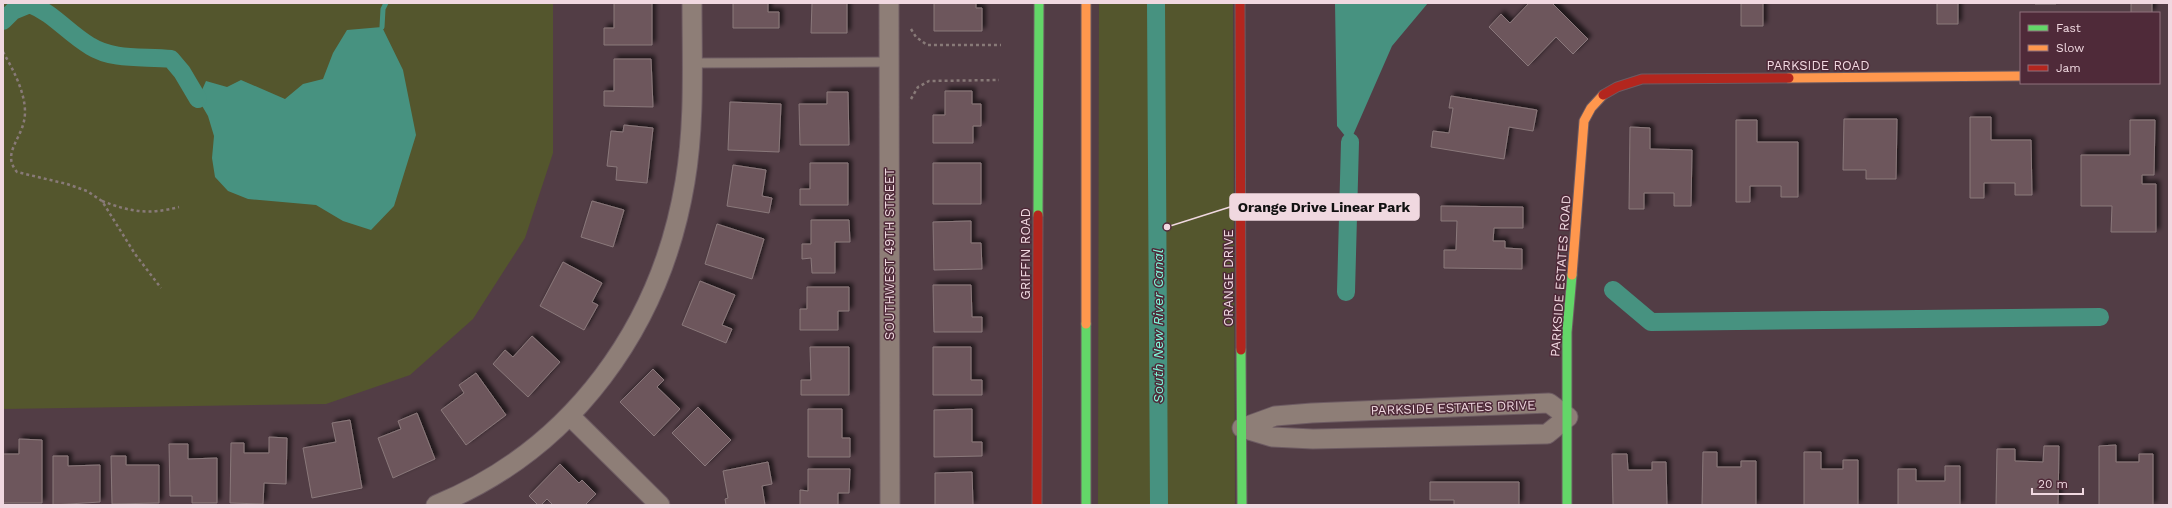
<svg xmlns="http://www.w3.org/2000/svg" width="2172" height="508" font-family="'Work Sans',sans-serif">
	<defs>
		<filter id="shadow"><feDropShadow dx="3.5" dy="-3.5" stdDeviation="2" flood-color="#0009"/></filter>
	</defs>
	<rect width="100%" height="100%" fill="#523d45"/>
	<path fill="#54562d" d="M3 3H553V153L525 238 473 319 410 375 326 404 3 409Z
		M1099 3H1233L1235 505H1098Z"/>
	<path fill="#479280" d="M1335 3H1428L1392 46 1350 142 1337 126Z
		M382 27 403 70 416 135 394 206 371 230 343 221 316 205 248 199 228 191 215 177 212 158 214 136 208 116 198 99 206 81 227 87 241 80 285 99 303 84 323 79 333 53 347 30Z"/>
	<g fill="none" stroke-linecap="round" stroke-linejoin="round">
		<path stroke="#479280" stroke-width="5" d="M382 27 383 9 386 3"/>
		<path stroke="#479280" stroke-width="18" d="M1156 3 1159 505
			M3 21 13 11 30 4C53 13 68 33 90 46 114 61 144 56 171 59L182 72 198 99
			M1613 290 1651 322 2100 317
			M1346 292 1350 142"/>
	</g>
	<path fill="#6d575b" stroke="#8a787b" filter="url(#shadow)" d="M614 3H652V45H604V28H614Z
		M733 3H768V12H779V28H733Z
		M812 3H847V33H811Z
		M934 3H976V8H982V31H934Z
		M1529 3H1552L1588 39 1573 54 1556 37 1528 66 1489 27 1501 14 1510 23Z
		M1701 3H1763V26H1741V3Z
		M1937 3H1958V24H1937Z
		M2035 3H2056V4H2035Z
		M2131 3H2152V13H2131Z
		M614 59H651L653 107 604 106V91H614Z
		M945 91H972V104H981V126H973V143H933V115H945Z
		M827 92H848L849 145H800L799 104H827Z
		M1451 96 1537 110 1533 131 1509 127 1504 159 1431 147 1433 131 1449 133 1453 108H1449Z
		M730 102 781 104 779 152 728 150Z
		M1970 117H1991V140H2031L2032 195H2015V183H1984V198H1970Z
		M1844 119H1897L1896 179H1866V170H1843Z
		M1736 120H1757V142H1798V197H1781V186H1750V202H1736Z
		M2130 120H2155L2154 175H2142V184H2156V232H2111L2112 206H2081V155H2130Z
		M624 125 653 128 647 183 616 180 617 167 607 166 611 131 623 132Z
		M1630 127 1650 128V149L1692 150 1691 206H1674V193H1644V209H1629Z
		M810 163H848V205H800V189H810Z
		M933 163H981V204H933Z
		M733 165 766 170 762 196 772 198 769 213 727 206Z
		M592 201 624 210 613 247 581 237Z
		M1441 206 1523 207V228H1494L1493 241H1505V248L1522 249V269L1444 268V250H1456L1457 221H1441Z
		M811 220H849L850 242H835V273H812L811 258 802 259V244H811Z
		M971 221V243H981L982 269 934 270 933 222Z
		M717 224 764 239 752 279 705 264Z
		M563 262 602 283 592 302 598 305 584 330 540 306Z
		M700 281 735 295 722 325 732 329 726 343 682 325Z
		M933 285H971L972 317H982V332H934Z
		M807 287H849V311H838V330H800V309H807Z
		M532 336 560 362 528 397 493 364 505 350 513 357Z
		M810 347H849V395H801V380H811Z
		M933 347H971V380H982V395H933Z
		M653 369 664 380 657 387 680 409 654 436 620 402Z
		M476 373 506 415 466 445 441 410 464 393 459 385Z
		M698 407 731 440 705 466 672 433Z
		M808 409H842V438H850V457H808Z
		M972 409V442H982V456L934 457V410Z
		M417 413 435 459 393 478 378 438 401 429 398 421Z
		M350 420 362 488 312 498 303 448 336 442 332 423Z
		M269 437 287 438 286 484 264 483 263 504 230 503 231 443H244V453H269Z
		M19 439 42 440V503H3V454H19Z
		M169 444H188V459L217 458V503H192V496H170Z
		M2116 445V462H2139V454H2153V505H2099V446Z
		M2044 446H2059L2058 505H1996L1997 449H2015V461L2043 462Z
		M1703 452H1717V467H1741V461H1756V505H1702Z
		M1804 452H1821V469H1843V460H1858V505H1804Z
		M1612 454H1627L1628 470H1652V462H1666L1667 505H1613Z
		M53 456H68V466L100 465V502L53 505Z
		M111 456H126V465H159V503L112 504Z
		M768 462 772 484 762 486 765 505H726L725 499 728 498 723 471Z
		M560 464 579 483 582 480 596 494 585 505H553L547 499 541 505H538L529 496Z
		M1945 466H1960V505H1898V469H1916V481H1945Z
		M808 469H850L849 493H838V505H800V490L808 491Z
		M972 472 973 505H935V473Z
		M1430 482H1519V505H1454V500H1430Z"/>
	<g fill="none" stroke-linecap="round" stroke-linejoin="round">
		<defs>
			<path id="lane" d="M692 63 889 62"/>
			<path id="street" d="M889 3 890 505
				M1549 403 1568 417 1547 434 1313 439 1272 437 1242 428 1275 416 1312 413Z
				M570 416 660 505
				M436 505C573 449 661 326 685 182 695 123 692 63 692 3"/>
			<path id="fast" d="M1038 215 1039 3
				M1086 324V505
				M1241 350 1242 505
				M1567 505V332L1572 275"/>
			<path id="slow" d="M1086 3V324
				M1789 78 2021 76
				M1572 275 1584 121 1591 108 1603 95"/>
			<path id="jam" d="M1240 3 1241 350
				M1603 95 1617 87 1642 79 1789 78
				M1037 505 1038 215"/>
		</defs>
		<use href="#lane" stroke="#6d5b62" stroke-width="11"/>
		<use href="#street" stroke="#6d5b62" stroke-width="21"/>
		<use href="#fast" stroke="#6d5b62" stroke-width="11"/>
		<use href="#slow" stroke="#6d5b62" stroke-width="11"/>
		<use href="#jam" stroke="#6d5b62" stroke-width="11"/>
		<path stroke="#887a78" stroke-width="2.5" stroke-dasharray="3 3" stroke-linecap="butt" d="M911 29 916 37 927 45H1001
			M3 52C13 69 25 92 25 112 25 138 0 152 17 172L67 184 87 191 102 201 135 254 161 288
			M911 99 918 87 929 81 999 80
			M102 201C131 212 148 215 179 207"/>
		<use href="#lane" stroke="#8e7e77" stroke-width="9"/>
		<use href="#street" stroke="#8e7e77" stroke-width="19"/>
		<use href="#fast" stroke="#63d668" stroke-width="9"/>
		<use href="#slow" stroke="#ff974d" stroke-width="9"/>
		<use href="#jam" stroke="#b3261e" stroke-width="9"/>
	</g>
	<g text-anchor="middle" stroke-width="3" stroke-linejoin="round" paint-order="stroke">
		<g font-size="13" fill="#f0d8e0" stroke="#4f2a39">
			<text x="1818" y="70">PARKSIDE ROAD</text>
			<text transform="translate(889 254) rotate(-90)" y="5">SOUTHWEST 49TH STREET</text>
			<text transform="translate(1025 254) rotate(-90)" y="5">GRIFFIN ROAD</text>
			<text transform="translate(1560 276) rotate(-86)" y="5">PARKSIDE ESTATES ROAD</text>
			<text transform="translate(1228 278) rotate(-90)" y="5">ORANGE DRIVE</text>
			<text transform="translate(1453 407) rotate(-2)" y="5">PARKSIDE ESTATES DRIVE</text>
		</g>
		<g font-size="14" font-style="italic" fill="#81f9db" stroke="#4f2a39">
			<text transform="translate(1158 326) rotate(-90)" y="5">South New River Canal</text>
		</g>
	</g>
	<path fill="none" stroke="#f0d8e0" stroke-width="1.5" d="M1167 227L1230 207"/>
	<circle fill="#f0d8e0" stroke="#4f2a39" stroke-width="1.5" cx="1167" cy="227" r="4"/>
	<rect fill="#f0d8e0" stroke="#f0d8e0" stroke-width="1.5" x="1230" y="194" width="189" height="26" rx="4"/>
	<g font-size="14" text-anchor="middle" font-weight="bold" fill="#111">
		<text x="1324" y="212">Orange Drive Linear Park</text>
	</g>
	<rect width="2172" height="508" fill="none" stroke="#f0d8e0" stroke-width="8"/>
	<rect x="2020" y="12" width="140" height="72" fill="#4f2a39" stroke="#8f707c"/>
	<rect x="2028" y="25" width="20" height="6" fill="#63d668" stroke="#8f707c"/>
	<text x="2056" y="32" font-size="12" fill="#f0d8e0">Fast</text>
	<rect x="2028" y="45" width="20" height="6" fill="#ff974d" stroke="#8f707c"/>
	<text x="2056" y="52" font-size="12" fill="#f0d8e0">Slow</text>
	<rect x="2028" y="65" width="20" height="6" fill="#b3261e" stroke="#8f707c"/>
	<text x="2056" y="72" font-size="12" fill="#f0d8e0">Jam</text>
	<path d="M2032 488v6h51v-6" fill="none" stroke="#f0d8e0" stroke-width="2"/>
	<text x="2038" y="488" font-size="12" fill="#f0d8e0" stroke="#4f2a39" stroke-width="3" paint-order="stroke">20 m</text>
</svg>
